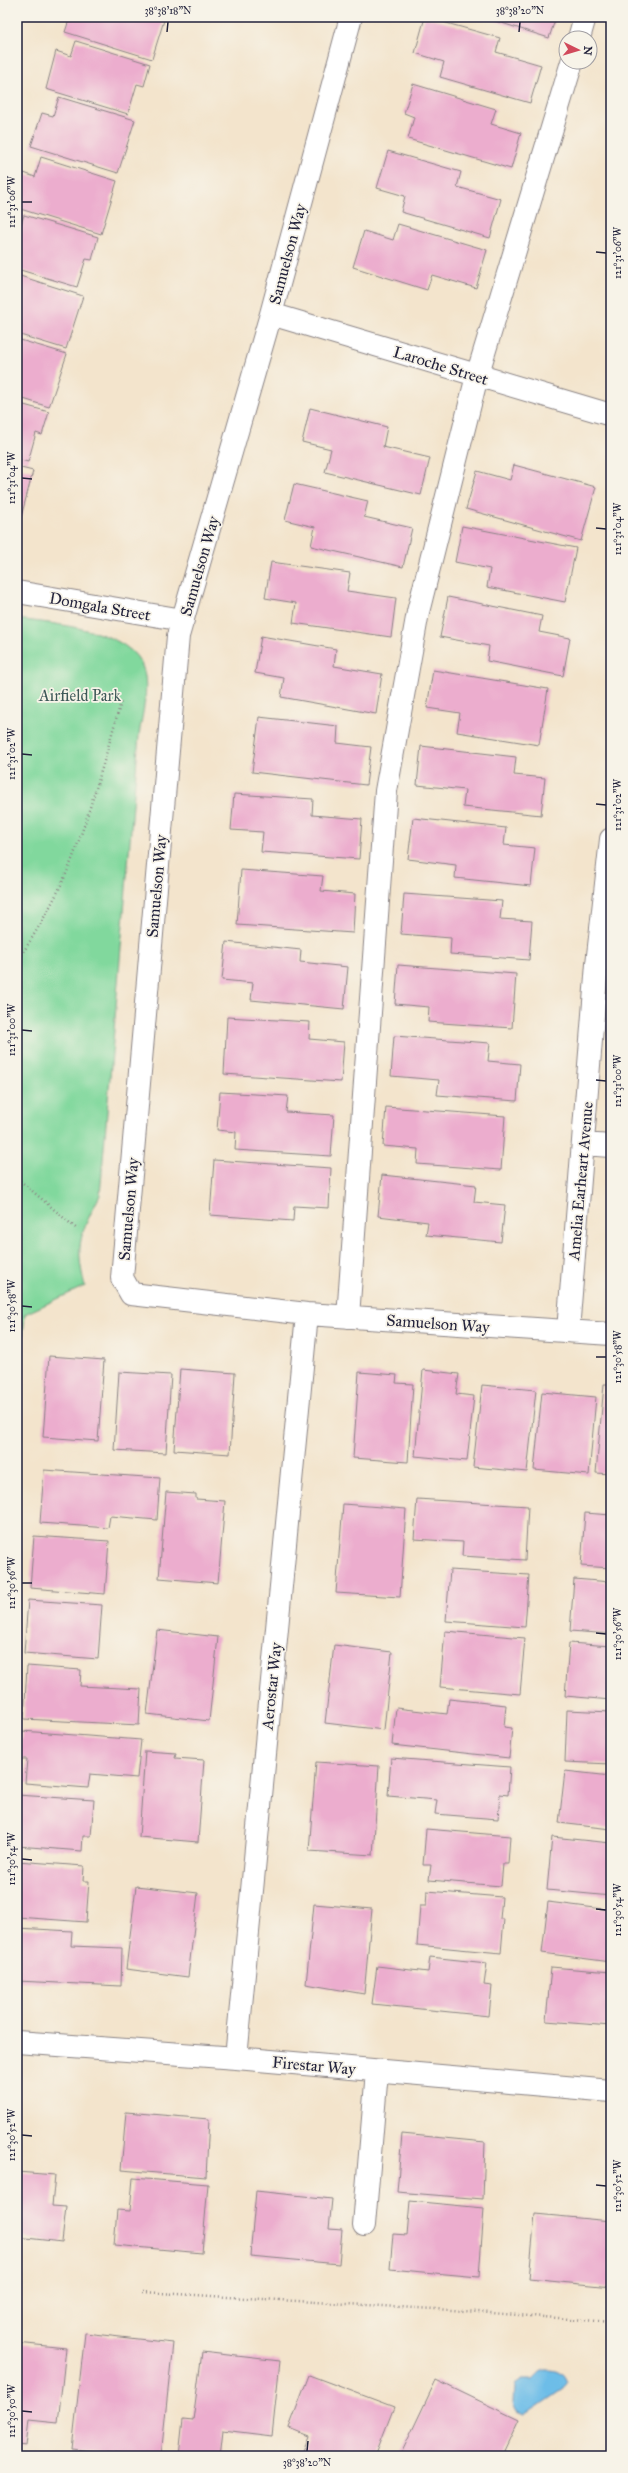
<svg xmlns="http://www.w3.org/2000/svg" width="628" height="2473" font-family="'IM FELL Great Primer',serif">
	<rect width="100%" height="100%" fill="#f7f3e8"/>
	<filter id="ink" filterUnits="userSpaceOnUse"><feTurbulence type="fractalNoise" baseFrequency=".025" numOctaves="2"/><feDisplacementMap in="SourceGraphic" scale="8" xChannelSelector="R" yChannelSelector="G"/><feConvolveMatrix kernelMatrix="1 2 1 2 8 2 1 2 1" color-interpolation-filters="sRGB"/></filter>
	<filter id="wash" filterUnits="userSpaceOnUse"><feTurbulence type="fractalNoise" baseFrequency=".012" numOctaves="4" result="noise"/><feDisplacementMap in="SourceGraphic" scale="16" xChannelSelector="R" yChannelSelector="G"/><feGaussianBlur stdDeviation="0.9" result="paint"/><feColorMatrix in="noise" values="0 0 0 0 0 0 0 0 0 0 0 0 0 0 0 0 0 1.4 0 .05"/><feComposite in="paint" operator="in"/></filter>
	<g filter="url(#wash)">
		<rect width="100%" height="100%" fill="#f3e4cc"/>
		<path fill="#81d89d" stroke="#527d6c" d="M17 619C52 624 133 628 144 671 149 691 142 715 139 735L100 1195C81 1233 74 1243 85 1286L25 1314 17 1398Z"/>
		<path fill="#6dbde8" stroke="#487092" d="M547 2369C557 2369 564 2372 567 2383L563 2389 525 2415 518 2412 514 2404 515 2385 522 2380H533L542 2371Z"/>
		<g id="blocks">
			<path fill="#ecadce" d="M70 17H165L152 59 65 32Z
				M425 17 500 38 496 52 541 65 530 103 440 77 444 62 415 53Z
				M483 17H556L549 38Z
				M76 41 150 64 144 86 137 84 128 114 46 89 56 51 71 56Z
				M413 84 496 109 491 124 521 133 511 169 408 139 414 117 404 113Z
				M59 97 135 120 118 173 31 146 42 113 53 116Z
				M388 151 461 172 457 187 501 199 490 238 401 212 405 196 377 188Z
				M41 157 117 181 101 234 17 208V195L24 173 35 177Z
				M24 215 98 237 92 260 86 259 77 287 17 269V230L19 231Z
				M398 224 487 250 476 288 432 275 427 290 353 267 364 231 393 240Z
				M17 275 83 296 66 349 17 334Z
				M17 339 67 354 49 407 17 397Z
				M17 403 49 412 42 435 36 433 28 462 17 459Z
				M310 408 387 427 383 447 430 458 421 495 325 472 331 449 302 442Z
				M514 465 596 487 581 541 466 509 477 471 510 480Z
				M17 467 33 471 19 525 17 524Z
				M294 484 368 501 364 517 412 528 403 567 311 546 315 527 285 520Z
				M462 526 576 548 565 602 487 587 490 569 455 562Z
				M271 562 350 573 347 591 396 598 391 637 293 623 296 603 265 598Z
				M448 597 542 616 539 632 570 638 563 676 487 661 489 646 440 637Z
				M261 636 336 649 334 666 382 674 376 714 281 697 284 678 255 673Z
				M433 670 548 689 539 745 457 732 460 713 427 708Z
				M259 717 338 726 337 743 371 747 366 785 252 772Z
				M421 746 516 757 514 775 545 778 541 815 463 807 465 790 417 785Z
				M234 794 313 799 312 815 362 819 359 859 261 852 263 832 231 830Z
				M413 818 506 828 504 845 535 848 531 886 455 878 456 865 408 859Z
				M241 870 323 876 321 891 355 894 353 933 237 925Z
				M404 894 502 901 500 919 532 921 529 960 450 954 451 938 401 934Z
				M226 942 301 950 300 962 348 967 344 1009 251 1000 253 983 222 980Z
				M398 965 516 974 512 1028 428 1022 429 1007 395 1004Z
				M227 1017 310 1022 309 1039 344 1042 341 1082 224 1074Z
				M394 1036 490 1043 488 1061 520 1064 517 1101 437 1095 439 1080 391 1076Z
				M220 1092 288 1096 286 1112 334 1115 331 1156 235 1150 236 1132 217 1130Z
				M386 1107 505 1116 501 1170 417 1164 418 1149 383 1146Z
				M214 1160 331 1168 329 1208 294 1206 293 1221 210 1215Z
				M382 1175 476 1185 474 1202 505 1205 501 1242 426 1235 428 1222 378 1216Z
				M49 1356 104 1360 98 1441 43 1437Z
				M180 1369 235 1373 230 1454 174 1450Z
				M423 1370 459 1374 456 1394 474 1396 467 1461 415 1456Z
				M119 1372 171 1375 166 1453 114 1450Z
				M359 1372 397 1375 396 1383 413 1384 408 1462 353 1458Z
				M604 1384H611V1474L596 1473Z
				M482 1385 536 1390 527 1472 473 1467Z
				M542 1392 596 1397 589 1475 534 1470Z
				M44 1470 160 1478 157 1520 110 1516 108 1528 40 1523Z
				M166 1492 196 1494V1499L225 1501 218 1583 159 1578Z
				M417 1499 528 1506 525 1560 462 1556 463 1542 414 1539Z
				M343 1504 406 1509 400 1597 336 1593Z
				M585 1513 611 1515V1568L581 1566Z
				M34 1536 109 1541 105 1594 30 1588Z
				M450 1570 529 1575 525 1627 446 1621Z
				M574 1579 611 1582V1634L570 1631Z
				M28 1600 102 1605 98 1659 24 1653Z
				M157 1630 218 1637 209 1721 147 1714Z
				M445 1631 525 1638 520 1694 440 1687Z
				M569 1643 611 1646V1700L565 1696Z
				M334 1645 392 1652 384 1730 325 1723Z
				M27 1666 81 1670 80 1686 141 1689 139 1725 24 1719Z
				M449 1699 506 1705 504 1727 512 1728 509 1758 392 1745 396 1708 447 1714Z
				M567 1710 611 1712V1764L565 1762Z
				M22 1731 141 1740 137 1778 90 1774 88 1788 25 1783 27 1759H19Z
				M145 1751 176 1753 175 1758 204 1760 198 1842 139 1837Z
				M391 1758 510 1767 508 1795 500 1794 498 1819 435 1814 437 1800 388 1796Z
				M316 1762 379 1766 373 1855 309 1851Z
				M565 1771 611 1776V1829L559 1823Z
				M17 1795 94 1800 91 1836H83L82 1851 17 1846Z
				M426 1829 510 1836 508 1864H503L501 1886 429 1880 431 1865H423Z
				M552 1837 611 1843V1896L547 1890Z
				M17 1861 84 1866 83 1881H89L86 1922 17 1917Z
				M136 1886 198 1893 188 1977 126 1969Z
				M427 1891 502 1897 500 1919H504L501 1953 417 1945 420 1906H426Z
				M548 1902 611 1910V1962L542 1953Z
				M314 1904 372 1909 364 1994 306 1984Z
				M17 1928 72 1931 71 1946 122 1948 121 1986 17 1981Z
				M430 1957 487 1963 484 1985 492 1986 489 2016 372 2004 377 1966 428 1972Z
				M551 1967 611 1972V2026L546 2021Z
				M126 2112 209 2119 206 2177 121 2170Z
				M402 2134 485 2142 483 2199 397 2192Z
				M17 2172 55 2175 52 2206 66 2207 62 2242 17 2237Z
				M133 2178 208 2184 202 2253 114 2245 117 2210 130 2211Z
				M256 2191 332 2199 329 2229 342 2230 339 2264 250 2256Z
				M410 2201 484 2208 479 2277 390 2269 393 2234 407 2235Z
				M535 2214 611 2221 608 2252H611V2287L529 2279Z
				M85 2333 173 2343 161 2456H135L72 2449Z
				M17 2343 66 2348 58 2423 29 2420 26 2446 17 2445Z
				M202 2352 280 2361 272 2436 223 2430 220 2456H179L183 2419 193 2420Z
				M309 2375 394 2407 375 2456H301L309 2436 289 2428Z
				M436 2380 519 2420 502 2456H400Z"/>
		</g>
	</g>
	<g filter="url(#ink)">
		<use href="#blocks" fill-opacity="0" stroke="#8a8384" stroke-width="1"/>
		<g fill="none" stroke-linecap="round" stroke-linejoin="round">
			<defs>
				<path id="minor" d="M351 17 271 314 178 636 122 1278 131 1294 307 1314 611 1334
					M579 38 585 17
					M271 314 611 415
					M17 592 183 620
					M583 1144 611 1146
					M348 1317 386 791 418 612 477 376 572 62
					M568 1331 597 964 611 839
					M17 2042 236 2058 611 2091
					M236 2058 307 1314
					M364 2225 377 2071"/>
			</defs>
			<use href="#minor" stroke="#8a8384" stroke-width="24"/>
			<path stroke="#8a8384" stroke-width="2.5" stroke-dasharray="1 3" stroke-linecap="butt" d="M17 962C38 929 59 894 73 857 92 806 106 754 121 702
				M17 1178 77 1229
				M143 2292 451 2310 611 2322"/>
			<use href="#minor" stroke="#fff" stroke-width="22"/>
		</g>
	</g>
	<path fill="none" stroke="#22223b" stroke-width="1.5" d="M167 32 168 22M519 32 520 22M22 202H32M596 252 606 253M22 478 32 479M596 528 606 529M22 754 32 755M596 804 606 805M22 1030 32 1031M596 1080 606 1081M22 1306 32 1307M596 1357H606M22 1583H32M596 1633 606 1634M22 1859 32 1860M596 1909 606 1910M22 2135 32 2136M596 2185 606 2186M22 2411 32 2412M307 2451 308 2441"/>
	<g text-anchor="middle" stroke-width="3.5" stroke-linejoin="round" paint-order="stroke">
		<g font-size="16" fill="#22223b" stroke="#f7f3e8">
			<text transform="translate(287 254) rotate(-75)" y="6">Samuelson Way</text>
			<text transform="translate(441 365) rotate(17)" y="6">Laroche Street</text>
			<text transform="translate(199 566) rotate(-74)" y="6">Samuelson Way</text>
			<text transform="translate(100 606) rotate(10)" y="6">Domgala Street</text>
			<text transform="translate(156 886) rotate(-85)" y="6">Samuelson Way</text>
			<text transform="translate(580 1181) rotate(-85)" y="6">Amelia Earheart Avenue</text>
			<text transform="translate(128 1209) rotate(-85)" y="6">Samuelson Way</text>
			<text transform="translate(438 1323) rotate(4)" y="6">Samuelson Way</text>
			<text transform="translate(271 1686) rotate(-84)" y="6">Aerostar Way</text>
			<text transform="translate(314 2065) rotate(5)" y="6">Firestar Way</text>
		</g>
		<g font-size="16" fill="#3e5958" stroke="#f7f3e8">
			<text x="80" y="701">Airfield Park</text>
		</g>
	</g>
	<rect width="628" height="2473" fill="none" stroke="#f7f3e8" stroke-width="44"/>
	<g transform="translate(578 50) rotate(95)"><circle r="19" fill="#f7f3e8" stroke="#a29fa3"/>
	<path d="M0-3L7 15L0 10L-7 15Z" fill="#d1495b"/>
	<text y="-6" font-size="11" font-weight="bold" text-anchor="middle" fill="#22223b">N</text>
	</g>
	<rect x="22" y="22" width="584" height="2429" fill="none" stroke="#22223b" stroke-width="1.5"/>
	<g font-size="10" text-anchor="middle" fill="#22223b">
		<text x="168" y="14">38°38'18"N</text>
		<text x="520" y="14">38°38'20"N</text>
		<text transform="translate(11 202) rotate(-90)" y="4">121°31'06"W</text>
		<text transform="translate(617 253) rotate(-90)" y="4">121°31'06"W</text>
		<text transform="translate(11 478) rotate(-90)" y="4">121°31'04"W</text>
		<text transform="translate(617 529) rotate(-90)" y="4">121°31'04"W</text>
		<text transform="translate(11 754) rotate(-90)" y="4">121°31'02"W</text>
		<text transform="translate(617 805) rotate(-90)" y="4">121°31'02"W</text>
		<text transform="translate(11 1030) rotate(-90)" y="4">121°31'00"W</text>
		<text transform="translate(617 1081) rotate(-90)" y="4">121°31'00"W</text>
		<text transform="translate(11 1306) rotate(-90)" y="4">121°30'58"W</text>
		<text transform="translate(617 1357) rotate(-90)" y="4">121°30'58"W</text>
		<text transform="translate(11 1583) rotate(-90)" y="4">121°30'56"W</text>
		<text transform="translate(617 1634) rotate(-90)" y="4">121°30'56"W</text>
		<text transform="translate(11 1859) rotate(-90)" y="4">121°30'54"W</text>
		<text transform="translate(617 1910) rotate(-90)" y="4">121°30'54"W</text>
		<text transform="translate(11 2135) rotate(-90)" y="4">121°30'52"W</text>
		<text transform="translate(617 2186) rotate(-90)" y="4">121°30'52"W</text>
		<text transform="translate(11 2411) rotate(-90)" y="4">121°30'50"W</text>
		<text x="307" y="2466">38°38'20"N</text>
	</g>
</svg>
